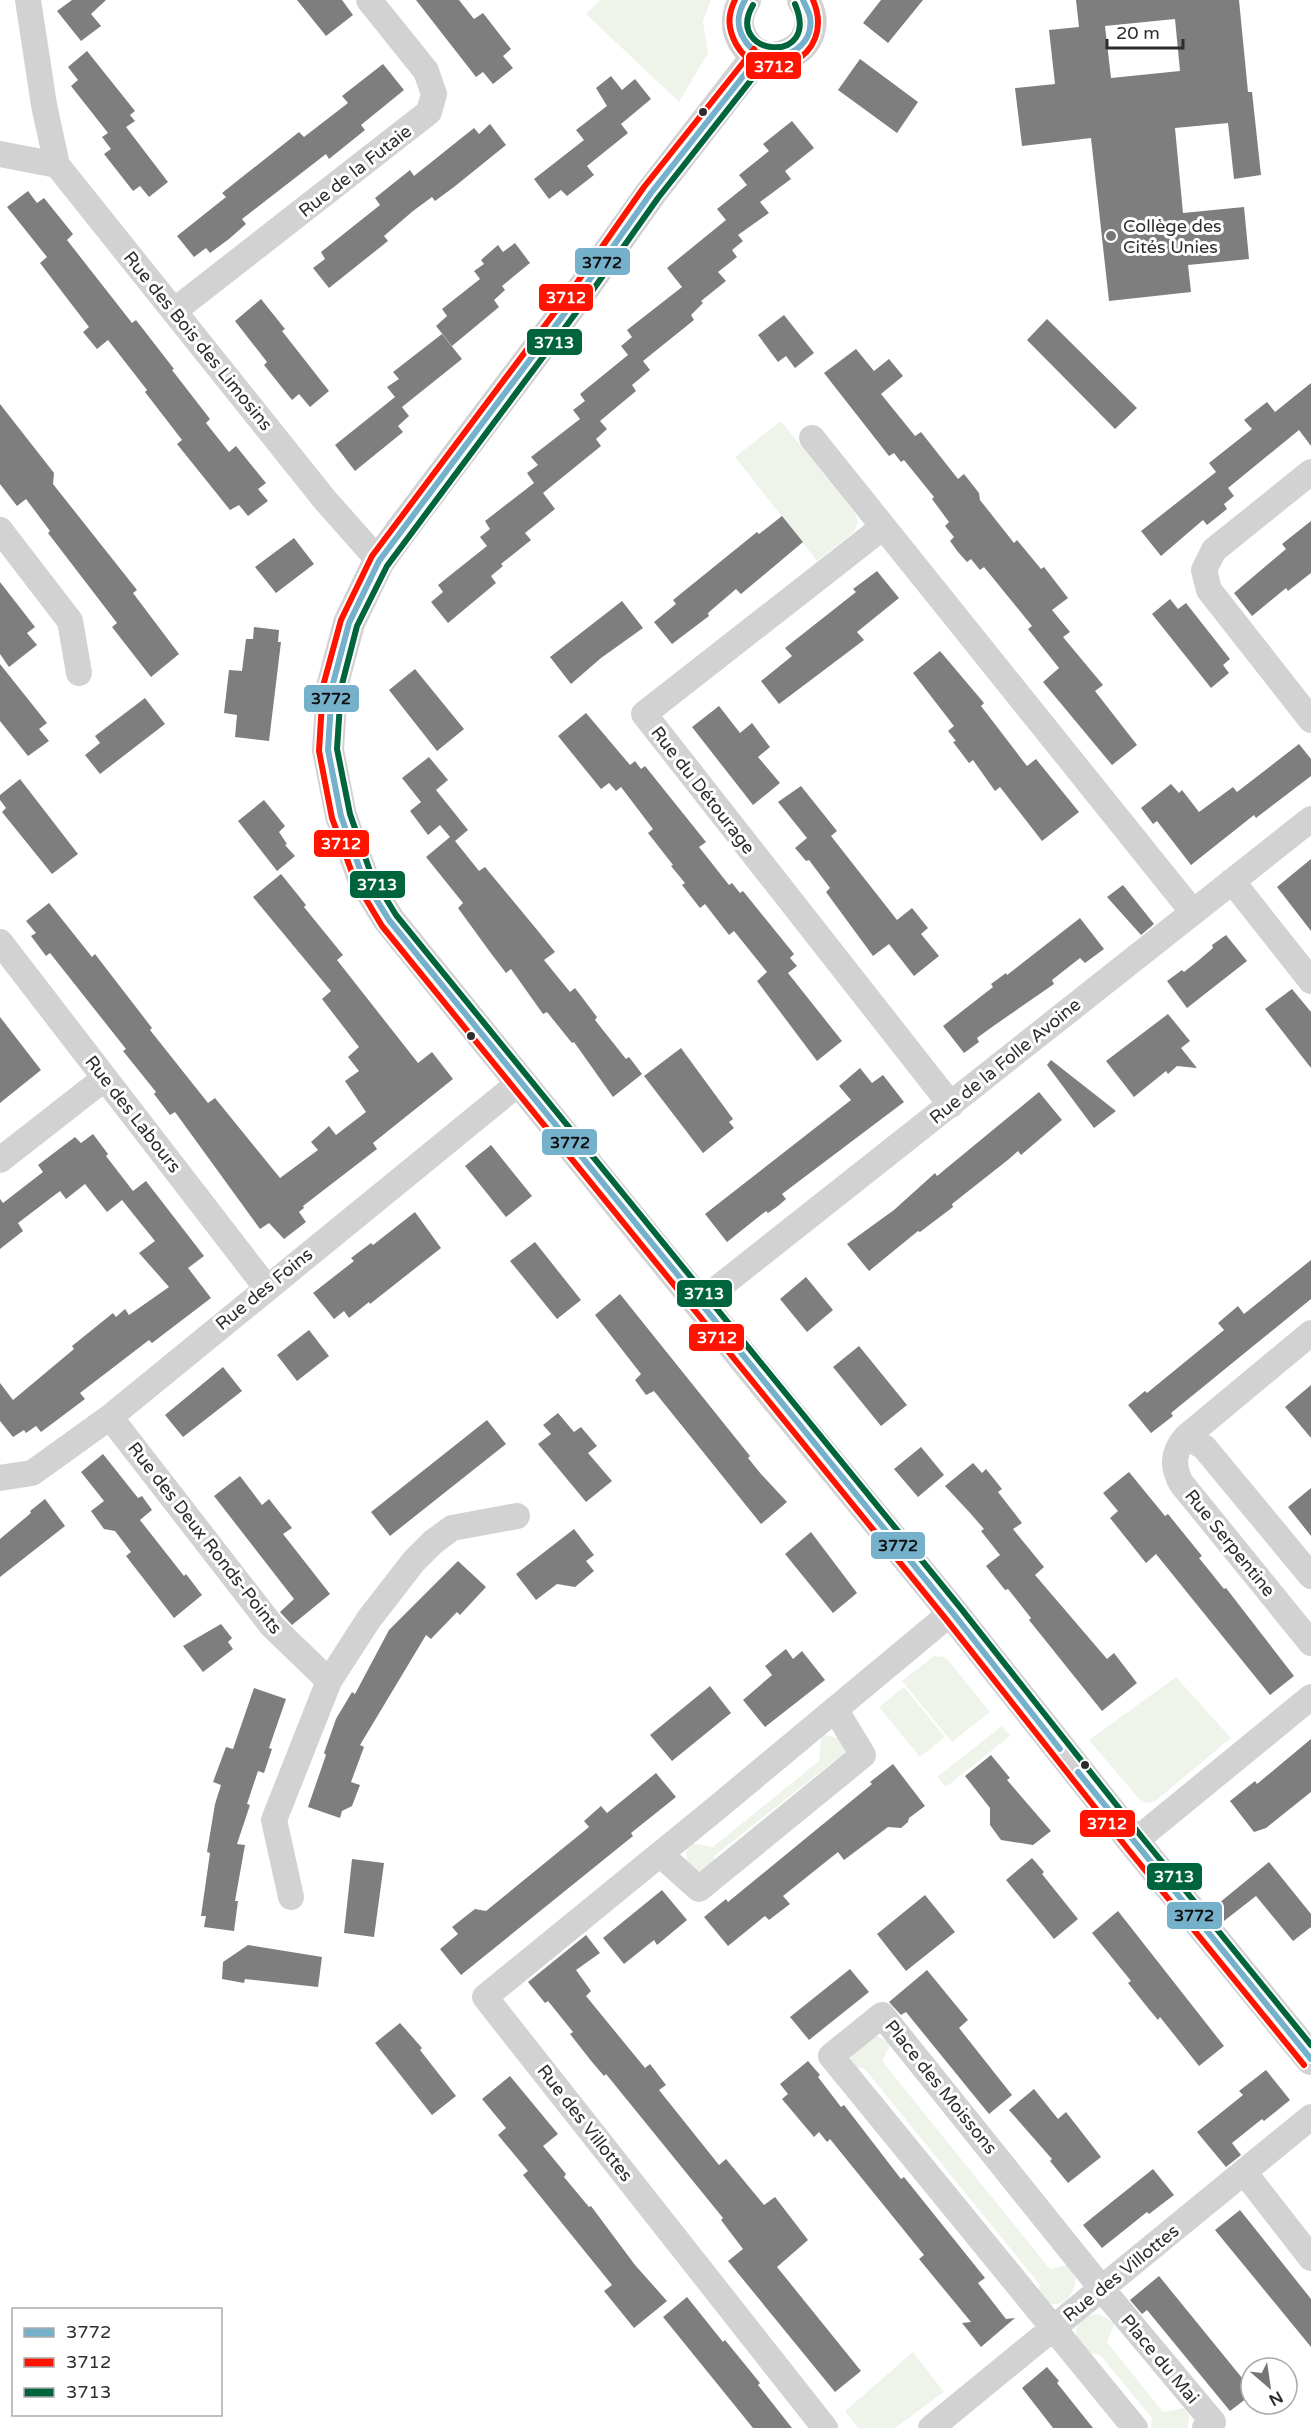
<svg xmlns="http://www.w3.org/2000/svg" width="1311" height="2428" font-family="'Varela Round',sans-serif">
	<rect width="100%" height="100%" fill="#fff"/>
	<path fill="#eff4eb" d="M600 0H711L703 21 708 53 679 102 586 14Z
		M781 421 855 513 858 522 854 532 817 561 735 457Z
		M934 1656 944 1657 948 1660 990 1712 952 1742 902 1681Z
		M1176 1677 1231 1738 1154 1802 1146 1803 1139 1799 1089 1740Z
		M904 1687 945 1737 920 1757 879 1707Z
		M1002 1726 1010 1736 946 1787 937 1777Z
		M826 1735 841 1739 846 1752 840 1767 834 1761 713 1857 719 1865 701 1872 687 1862 686 1853 691 1843 713 1847 819 1761 821 1737Z
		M877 2036 891 2043 882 2061 1050 2269 1068 2265 1076 2279C1072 2304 1056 2311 1036 2297L1040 2285 864 2068 851 2067V2053L869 2037Z
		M1099 2314 1115 2323 1107 2342 1163 2412 1184 2408 1189 2415 1188 2428H1151L1152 2418 1100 2355 1079 2351C1073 2331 1075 2316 1099 2314Z
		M913 2352 944 2392 895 2428H858L845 2411Z"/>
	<path fill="#7e7e7e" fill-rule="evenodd" d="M72 0H106L91 14 101 26 81 41 57 11Z
		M297 0H342L353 15 326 36Z
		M416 0H459L474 19 483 13 511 49 503 56 513 68 493 84 483 72 476 77Z
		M881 0H923L888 43 863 23Z
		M1076 0H1239L1248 92H1252L1261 175 1234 179 1228 123 1175 128 1183 213 1244 207 1249 259 1188 265 1191 292 1109 301 1091 138 1022 146 1015 88 1055 84 1049 30 1079 27ZM1175 19 1180 71 1111 78 1105 26Z
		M87 51 135 111 130 115 135 121 126 127 168 182 149 197 140 186 133 191 104 154 111 149 102 137 108 133 71 86 78 80 68 67Z
		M860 59 918 102 897 133 838 90Z
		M383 64 404 90 361 125 365 130 329 159 326 154 242 219 246 224 229 239 210 253 206 248 194 257 177 236 226 197 222 193 299 132 304 137 348 103 342 96Z
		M611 76 622 90 635 79 651 99 621 124 628 133 587 166 594 175 567 196 561 190 549 199 534 179 584 140 576 130 607 106 596 88Z
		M792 121 814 148 785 171 791 179 760 202 769 213 738 235 743 241 732 250 737 257 718 272 726 281 701 301 703 303 691 315 694 320 643 361 650 370 632 385 636 391 600 421 607 429 596 439 601 446 543 493 555 509 525 533 531 540 501 564 503 566 491 576 496 583 448 623 431 602 443 592 438 585 487 546 480 537 490 529 485 521 534 483 527 473 538 465 531 457 580 419 573 410 585 401 580 394 628 355 621 346 632 337 627 330 682 287 667 268 726 220 717 209 747 185 739 175 769 151 763 144Z
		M490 124 506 145 454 187 435 201 432 197 413 211 384 236 388 241 329 288 313 268 325 259 321 252 380 205 375 198 410 170 414 176 474 128 479 134Z
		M28 191 37 203 44 198 73 234 67 240 132 323 136 320 174 369 172 370 210 419 206 423 229 452 236 446 266 483 258 489 268 501 248 516 239 505 230 510 177 444 182 440 145 392 147 390 108 340 97 349 83 332 89 327 40 263 47 257 7 207Z
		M515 243 530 263 502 286 505 290 494 300 499 307 452 346 436 326 447 316 442 309 480 279 474 271 484 264 481 260 498 245 503 252Z
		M261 299 285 329 282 331 329 391 310 407 299 394 292 400 264 365 267 362 235 321Z
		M784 315 814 353 795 368 786 356 778 362 758 335Z
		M1047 319 1137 408 1115 429 1027 340Z
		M442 334 462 359 402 407 409 416 398 426 403 432 355 471 335 445 395 397 387 387 399 379 393 372Z
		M856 349 874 371 889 359 903 376 881 394 915 436 921 432 958 479 964 474 979 493 980 500 1014 543 1017 540 1041 569 1044 567 1068 598 1052 610 1070 632 1063 637 1103 685 1095 691 1137 745 1112 765 1043 682 1059 668 1028 629 1032 626 984 567 980 570 971 559 967 562 958 552 950 541 954 537 945 526 949 522 932 499 934 497 904 460 901 462 894 453 889 456 824 373Z
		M1311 383V446L1299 430 1228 488 1234 496 1224 504 1227 509 1207 525 1203 520 1161 556 1141 531 1216 472 1209 463 1252 429 1244 420 1267 402 1275 412Z
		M0 404 54 473 53 484 137 590 133 593 179 654 151 677 112 627 117 623 48 533 50 531 26 499 17 506 0 484Z
		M782 516 803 542 741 594 736 589 708 613 709 616 672 644 654 622 676 604 673 600 757 532 759 534Z
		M1311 521V573L1288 591 1286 588 1252 616 1234 593 1286 549 1282 544Z
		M294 538 314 564 276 593 255 567Z
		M877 571 899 598 857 632 864 640 779 704 761 681 792 656 785 648 856 592 853 589Z
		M0 582 35 627 27 633 37 645 9 667 0 654Z
		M1170 599 1178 609 1186 603 1230 659 1223 665 1229 673 1211 688 1152 614Z
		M622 601 643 628 601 658 571 684 550 657Z
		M254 627 279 630 278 642H281L269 741 235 737 237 715 224 713 229 670 242 671 246 639H253Z
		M940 651 984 703 981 706 1027 766 1036 759 1079 812 1042 841 1000 787 995 791 973 760 969 763 953 742 956 741 948 731 954 726 913 673Z
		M0 664 47 723 39 729 49 741 28 756 0 721Z
		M415 669 464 729 437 751 389 690Z
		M145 698 165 724 100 774 85 755 100 743 95 736Z
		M719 706 740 733 752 723 770 747 758 757 780 783 753 805 692 727Z
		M586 713 630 765 635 761 641 769 645 766 706 842 699 847 729 885 732 883 740 893 743 891 794 954 790 958 797 966 788 973 842 1041 817 1061 757 981 767 972 734 931 729 935 705 904 700 908 682 885 685 883 671 866 673 865 648 833 653 829 621 787 616 791 609 783 601 789 558 736Z
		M1299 744 1311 759V776L1256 818 1254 815 1191 865 1157 821 1153 824 1141 808 1171 784 1179 793 1182 790 1199 812 1233 787 1237 792Z
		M429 757 448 780 436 790 468 830 455 841 479 871 485 867 538 931 555 952 544 960 570 992 575 988 597 1017 595 1020 626 1059 629 1057 642 1074 613 1097 574 1042 572 1043 547 1012 543 1014 511 969 506 973 490 952 458 908 463 903 426 857 450 837 440 825 428 835 410 811 421 802 402 778Z
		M20 779 78 854 52 874 2 812 6 808 0 800V795Z
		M801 786 837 831 831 836 897 920 912 908 928 928 921 934 939 956 914 976 889 944 873 956 826 892 830 888 809 860 806 861 795 848 807 838 778 802Z
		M264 800 285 826 279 832 287 844 285 845 295 856 277 871 238 821Z
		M1311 859V931L1277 887Z
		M281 874 306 905 304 907 343 955 337 960 418 1063 432 1052 453 1079 373 1143 377 1149 303 1206 304 1208 299 1212 306 1222 284 1239 269 1223 260 1229 175 1112 170 1115 154 1094 156 1092 123 1051 126 1049 50 953 46 956 31 936 36 933 26 921 49 903 92 957 95 954 152 1028 150 1030 208 1103 215 1098 280 1178 318 1150 311 1142 329 1126 336 1135 366 1112 345 1081 359 1071 348 1057 359 1047 322 999 331 991 253 897Z
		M1123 885 1154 924 1141 935 1107 897Z
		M1080 918 1104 949 1085 963 1080 958 1052 980 1054 984 992 1027 977 1038 979 1042 964 1053 943 1026 993 987 991 984 1006 973 1007 975Z
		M1226 935 1247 961 1187 1008 1167 981 1182 970 1184 972 1199 960 1213 948 1212 945Z
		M1292 989 1311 1012V1068L1265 1009Z
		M1168 1014 1190 1041 1181 1048 1197 1068 1177 1066 1168 1074 1166 1071 1134 1097 1106 1061Z
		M0 1017 41 1070 0 1103Z
		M681 1048 733 1119 729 1122 734 1128 703 1153 644 1076Z
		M1051 1060 1116 1111 1094 1128 1047 1065Z
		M860 1068 872 1083 883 1075 904 1102 782 1194 786 1199 778 1206 768 1213 766 1211 727 1242 705 1214 851 1100 839 1086Z
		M1039 1092 1062 1120 1021 1155 1018 1151 1009 1159 952 1204 953 1207 920 1232 918 1231 869 1271 847 1244 894 1210 935 1173 937 1176Z
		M93 1134 108 1154 106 1156 133 1191 146 1181 204 1256 188 1268 211 1298 152 1343 149 1340 80 1393 85 1399 41 1432 36 1426 26 1433 24 1430 13 1437 0 1421V1383L13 1400 74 1349 72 1346 113 1313 116 1317 125 1309 129 1315 169 1287 139 1253 155 1241 138 1220 122 1200 107 1212 85 1184 66 1199 60 1191 18 1223 23 1231 0 1249V1199L3 1203 43 1172 38 1165 75 1137 81 1143Z
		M491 1145 532 1196 506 1217 465 1166Z
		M415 1212 441 1248 370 1304 369 1302 349 1318 344 1311 334 1319 313 1293 354 1261 351 1258 371 1243 373 1245Z
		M535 1242 581 1300 557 1319 510 1261Z
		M1311 1260V1299L1171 1413 1173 1416 1151 1433 1128 1405 1145 1391 1147 1393 1224 1330 1218 1323 1238 1306 1244 1314Z
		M806 1277 833 1310 807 1332 780 1299Z
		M620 1294 750 1456 748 1458 761 1474 787 1502 761 1524 654 1391 646 1395 635 1380 641 1374 595 1315Z
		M309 1330 329 1356 297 1381 277 1355Z
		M859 1346 907 1405 881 1426 833 1367Z
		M223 1367 242 1391 183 1437 165 1415Z
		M1311 1385V1438L1285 1407Z
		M558 1413 574 1432 581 1427 597 1446 588 1453 612 1481 586 1502 538 1444 551 1434 543 1425Z
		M487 1420 506 1444 390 1536 371 1512Z
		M921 1447 944 1475 918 1497 894 1469Z
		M103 1454 138 1498 142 1496 152 1510 140 1520 184 1576 186 1574 202 1595 174 1618 126 1556 131 1552 115 1531 104 1529 91 1511 104 1501 81 1472Z
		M973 1463 982 1473 986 1469 1002 1489 998 1492 1022 1523 1013 1529 1044 1567 1035 1575 1107 1659 1114 1653 1137 1683 1102 1711 1029 1620 1031 1618 1008 1589 1005 1590 986 1566 1000 1555 981 1531 984 1529 971 1514 945 1486Z
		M1129 1472 1165 1516 1168 1514 1202 1556 1199 1558 1212 1574 1224 1589 1226 1588 1294 1676 1270 1695 1156 1554 1146 1563 1110 1518 1118 1511 1103 1493Z
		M240 1476 262 1505 269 1499 292 1528 283 1534 330 1594 292 1625 280 1612 294 1599 214 1496Z
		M1311 1488V1536L1288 1507Z
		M45 1499 65 1526 0 1577V1539L31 1513 30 1511Z
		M574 1529 594 1555 586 1561 594 1571 575 1587 557 1584 536 1600 516 1574Z
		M811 1532 857 1593 833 1613 785 1554Z
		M458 1561 486 1587 460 1615 457 1612 431 1639 426 1635 360 1745 364 1747 351 1782 360 1785 352 1806 342 1811 340 1818 308 1807 326 1755 324 1753 336 1719 352 1692 355 1694 389 1630Z
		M221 1624 232 1638 228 1642 233 1649 203 1672 183 1646Z
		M786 1649 793 1659 802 1651 825 1680 765 1727 743 1700 772 1675 765 1666Z
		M710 1686 731 1713 672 1761 650 1735Z
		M254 1688 286 1699 269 1748 272 1749 264 1773 258 1771 247 1804 250 1805 237 1844 245 1845 235 1901H238L234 1931 204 1927 206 1916H201L210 1853 207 1852 215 1804 221 1785 213 1782 226 1747 233 1749Z
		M1311 1739V1792L1266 1828 1254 1832 1230 1801 1255 1781 1257 1784Z
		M991 1755 1010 1778 1007 1780 1051 1831 1033 1845 1001 1840 990 1825V1808L965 1776Z
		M893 1764 925 1806 909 1818 908 1822 901 1828 888 1827 844 1860 838 1852 783 1896 790 1904 769 1920 765 1916 728 1946 704 1917 726 1899 728 1902 772 1866 872 1784 870 1782Z
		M656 1773 676 1797 631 1833 633 1836 461 1975 440 1949 458 1934 452 1927 475 1909 486 1911 589 1827 584 1821 601 1806 607 1813Z
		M1032 1858 1044 1872 1042 1874 1078 1919 1054 1939 1006 1880Z
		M352 1859 384 1863 374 1937 344 1933Z
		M1269 1862 1311 1914V1927L1293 1941 1256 1896 1224 1921 1213 1908Z
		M662 1890 687 1920 657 1945 654 1940 624 1964 603 1938Z
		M925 1895 955 1932 906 1971 877 1934Z
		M1118 1911 1224 2046 1199 2066 1160 2017 1158 2020 1148 2008 1128 1983 1131 1981 1092 1933Z
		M586 1935 600 1953 576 1970 591 1991 586 1996 645 2068 650 2064 666 2085 659 2090 719 2165 726 2159 764 2205 775 2197 808 2240 777 2267 861 2371 835 2392 728 2261 743 2249 721 2220 723 2218 606 2074 604 2076 592 2062 570 2034 573 2032 548 2001 545 2003 528 1982Z
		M248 1945 322 1957 318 1987 245 1979 244 1983 222 1979 223 1962Z
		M850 1969 869 1992 809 2040 790 2017Z
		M927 1970 968 2020 959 2028 1012 2095 989 2114 906 2012 901 2015 889 2002Z
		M400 2023 422 2048 420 2050 456 2096 432 2115 375 2043Z
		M808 2061 820 2075 818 2077 841 2107 844 2105 901 2179 904 2177 985 2278 978 2283 1006 2319 1015 2318 981 2347 962 2323 971 2322 919 2259 924 2255 830 2139 827 2142 819 2132 814 2137 782 2099 788 2094 780 2084Z
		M1266 2070 1290 2100 1264 2121 1262 2119 1232 2143 1241 2155 1226 2167 1197 2132 1243 2095 1239 2091Z
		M510 2076 558 2134 543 2146 566 2174 564 2177 589 2207 591 2206 635 2265 667 2301 634 2328 604 2291 612 2285 523 2175 528 2171 498 2135 506 2128 482 2099Z
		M1034 2089 1058 2119 1066 2112 1101 2157 1068 2183 1050 2161 1052 2159 1009 2110Z
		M1153 2169 1174 2195 1149 2214 1147 2212 1102 2248 1083 2225Z
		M1240 2210 1311 2299V2347L1215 2230Z
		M1159 2276 1251 2389V2395L1230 2411 1147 2310 1142 2314 1130 2300Z
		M687 2297 723 2342 725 2340 760 2383 758 2385 792 2428H753L663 2317Z
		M1047 2367 1059 2381 1057 2383 1093 2428H1053L1022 2388Z"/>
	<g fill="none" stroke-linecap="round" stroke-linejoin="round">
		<path stroke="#d2d2d2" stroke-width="26" d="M28 0 44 105 57 165
			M0 154 57 165 325 500 379 561
			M174 311 429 112 434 94 426 71 369 0
			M812 438 1192 911
			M1311 472 1214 550 1204 570 1209 590 1311 720
			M883 527 644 714 951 1105
			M0 530 70 621 79 673
			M1232 881 1311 981
			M0 942 266 1287
			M0 1160 105 1078
			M699 1303 1311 819
			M1311 1333 1186 1437C1173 1451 1172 1466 1181 1483L1311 1643
			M110 1417 272 1626 329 1681
			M1186 1437 1204 1447 1311 1576
			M0 1478 32 1473 110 1417 520 1082
			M1134 1842 1311 1697
			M660 1854 699 1889 863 1755 835 1709
			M291 1897 274 1820 329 1681 369 1619 414 1561 433 1542 452 1528 517 1516
			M1244 2172 1311 2258
			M825 2428 485 1997 719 1806 952 1612
			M931 2428 1311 2117
			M1135 2428 831 2056 882 2015 1102 2289 1213 2422 1205 2428"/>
		<path stroke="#d2d2d2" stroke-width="32" d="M745 0C739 9 736 21 739 31 757 86 835 46 803 0
			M760 55 751 64 651 193 583 289 400 532 379 561 349 623 332 687 328 750 341 816 363 878 389 920 768 1388 952 1612 1134 1842 1311 2059"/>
		<defs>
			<path id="bus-1" d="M745 0C737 14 736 26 744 39 762 71 816 55 810 17 809 12 805 5 803 0
				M760 55 651 193 583 289 379 561 349 623 332 687 328 750 341 816 363 878 389 920 952 1612 1060 1749
				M1078 1772 1311 2059"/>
			<path id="bus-2" d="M735 0C727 16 728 29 736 44 762 91 838 58 813 0
				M754 49 644 187 576 284 372 556 341 620 323 686 319 751 332 818 355 881 382 926 945 1618 1127 1848 1304 2065"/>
			<path id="bus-3" d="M753 5C723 56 822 67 795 4
				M766 61 658 198 590 294 387 566 357 626 341 688 337 749 350 814 371 874 396 915 959 1606 1141 1836 1311 2045"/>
		</defs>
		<use href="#bus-1" stroke="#fff" stroke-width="10"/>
		<use href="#bus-2" stroke="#fff" stroke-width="10"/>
		<use href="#bus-3" stroke="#fff" stroke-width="10"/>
		<use href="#bus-1" stroke="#75b1ca" stroke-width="6"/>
		<use href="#bus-2" stroke="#ff1400" stroke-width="6"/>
		<use href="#bus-3" stroke="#00643c" stroke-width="6"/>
	</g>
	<g fill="#2d2d2d" stroke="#fff" stroke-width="2">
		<circle cx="703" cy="112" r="5"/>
		<circle cx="471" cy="1036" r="5"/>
		<circle cx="1085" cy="1765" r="5"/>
	</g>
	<circle fill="#767676" stroke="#fff" stroke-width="2" cx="1111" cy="236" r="6"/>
	<g text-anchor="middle" stroke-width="6" stroke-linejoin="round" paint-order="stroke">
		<g font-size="18" fill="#2d2d2d" stroke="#fff">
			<text transform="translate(355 171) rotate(-38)" y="6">Rue de la Futaie</text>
			<text transform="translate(198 341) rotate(51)" y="6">Rue des Bois des Limosins</text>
			<text transform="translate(703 790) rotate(52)" y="6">Rue du Détourage</text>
			<text transform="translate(1005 1061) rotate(-39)" y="6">Rue de la Folle Avoine</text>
			<text transform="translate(133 1114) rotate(52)" y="6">Rue des Labours</text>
			<text transform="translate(264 1289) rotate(-39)" y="6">Rue des Foins</text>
			<text transform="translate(205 1538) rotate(52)" y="6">Rue des Deux Ronds-Points</text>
			<text transform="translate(1230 1543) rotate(51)" y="6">Rue Serpentine</text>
			<text transform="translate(941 2087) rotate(51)" y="6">Place des Moissons</text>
			<text transform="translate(585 2123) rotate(52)" y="6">Rue des Villottes</text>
			<text transform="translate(1121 2273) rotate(-39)" y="6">Rue des Villottes</text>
			<text transform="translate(1160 2359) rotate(50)" y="6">Place du Mai</text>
		</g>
		<g font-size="18" fill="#2d2d2d" stroke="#fff" text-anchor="start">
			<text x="1123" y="232">Collège des<tspan x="1123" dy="21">Cités Unies</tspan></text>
		</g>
	</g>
	<g stroke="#fff" stroke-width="2">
		<rect x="745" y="51" width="57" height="29" rx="6" fill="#ff1400"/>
		<rect x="574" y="247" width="57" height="29" rx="6" fill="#75b1ca"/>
		<rect x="538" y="283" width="56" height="29" rx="6" fill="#ff1400"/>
		<rect x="526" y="328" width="57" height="28" rx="6" fill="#00643c"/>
		<rect x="303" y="684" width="57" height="29" rx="6" fill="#75b1ca"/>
		<rect x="313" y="829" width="57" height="29" rx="6" fill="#ff1400"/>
		<rect x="349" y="870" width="57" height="29" rx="6" fill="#00643c"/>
		<rect x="541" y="1128" width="57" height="28" rx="6" fill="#75b1ca"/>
		<rect x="676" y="1279" width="57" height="29" rx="6" fill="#00643c"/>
		<rect x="688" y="1323" width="57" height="29" rx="6" fill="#ff1400"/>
		<rect x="870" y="1531" width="56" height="29" rx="6" fill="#75b1ca"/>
		<rect x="1079" y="1809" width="57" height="29" rx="6" fill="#ff1400"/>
		<rect x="1146" y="1862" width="57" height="29" rx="6" fill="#00643c"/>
		<rect x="1166" y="1901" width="57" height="29" rx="6" fill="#75b1ca"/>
	</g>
	<g font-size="16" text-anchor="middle" font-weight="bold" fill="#fff">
		<text x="774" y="72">3712</text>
		<text x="566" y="303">3712</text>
		<text x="554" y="348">3713</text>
		<text x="341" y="849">3712</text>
		<text x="377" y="890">3713</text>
		<text x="704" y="1299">3713</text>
		<text x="717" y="1343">3712</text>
		<text x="1107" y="1829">3712</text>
		<text x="1174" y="1882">3713</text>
	</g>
	<g font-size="16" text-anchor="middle" font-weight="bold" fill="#111">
		<text x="602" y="268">3772</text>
		<text x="331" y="704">3772</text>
		<text x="570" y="1148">3772</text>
		<text x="898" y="1551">3772</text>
		<text x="1194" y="1921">3772</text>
	</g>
	<rect x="12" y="2308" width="210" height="108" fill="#ffffff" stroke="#ababab" stroke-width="1.5"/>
	<rect x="24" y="2328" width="30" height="9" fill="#75b1ca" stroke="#ababab" stroke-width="1.5"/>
	<text x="66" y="2338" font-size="18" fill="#2d2d2d">3772</text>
	<rect x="24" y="2358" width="30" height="9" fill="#ff1400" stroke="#ababab" stroke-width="1.5"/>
	<text x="66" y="2368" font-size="18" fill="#2d2d2d">3712</text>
	<rect x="24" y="2388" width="30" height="9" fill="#00643c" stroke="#ababab" stroke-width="1.5"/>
	<text x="66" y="2398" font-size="18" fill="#2d2d2d">3713</text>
	<g transform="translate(1269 2386) rotate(151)"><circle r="28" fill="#ffffff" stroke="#ababab" stroke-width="1.5"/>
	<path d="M0-4.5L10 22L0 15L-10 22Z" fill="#767676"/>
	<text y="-9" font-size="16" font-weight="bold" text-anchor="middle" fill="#2d2d2d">N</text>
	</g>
	<path d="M1107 39v9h76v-9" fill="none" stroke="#2d2d2d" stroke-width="3"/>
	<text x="1116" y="39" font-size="18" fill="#2d2d2d" stroke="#ffffff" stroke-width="4.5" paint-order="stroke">20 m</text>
</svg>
